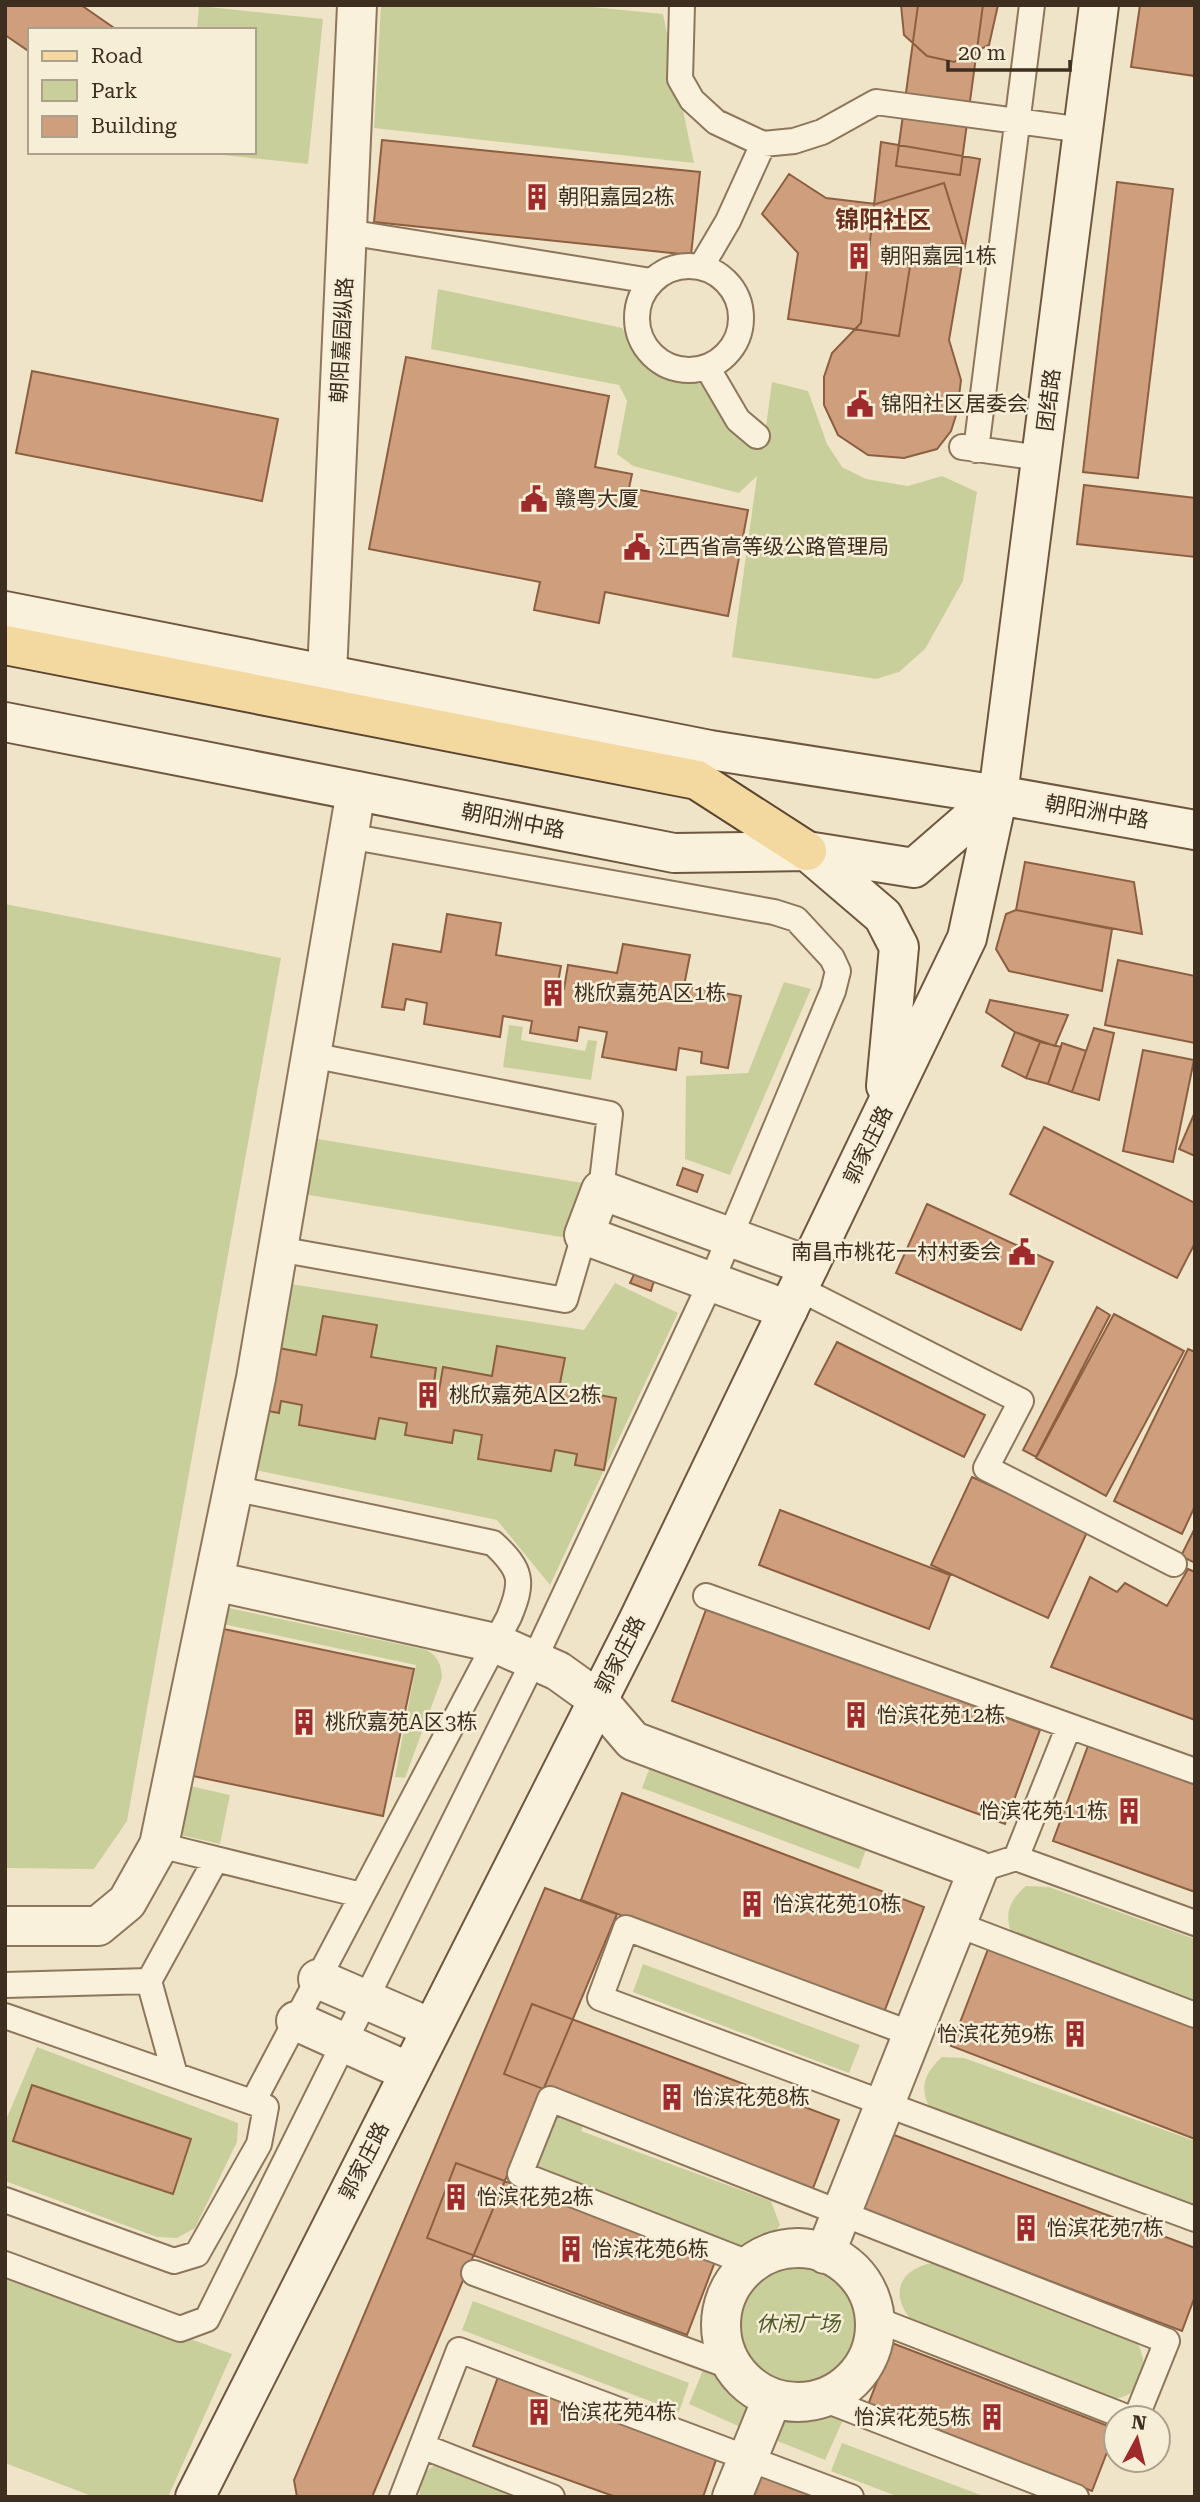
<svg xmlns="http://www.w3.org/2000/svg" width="1200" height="2502" font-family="'Roboto Serif','Noto Sans SC',serif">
	<rect width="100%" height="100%" fill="#f0e4c8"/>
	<path fill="#c9cf9b" d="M381 5H572L663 14 694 163 374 128Z
		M199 6 323 19 308 164 195 152H254V30H197Z
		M438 289 622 328C647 367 653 378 702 384L746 443 763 449 772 382 808 391 827 444 842 467 866 479 908 486 942 476 977 492 963 581 925 649 899 672 876 679 732 657 757 476 739 493 633 466 617 454 627 401 619 385 431 349Z
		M5 904 281 958 127 1821 94 1869 5 1868Z
		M784 982 811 989 730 1175 685 1159 686 1076 748 1073Z
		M509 1025 523 1027 521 1040 585 1051 588 1040 597 1041 591 1080 503 1067Z
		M312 1138 583 1183 573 1239 303 1194Z
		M278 1282 584 1330 615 1283 678 1313 550 1585 497 1520 246 1468Z
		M219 1606 427 1650C439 1658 441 1664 442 1678L405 1778 395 1777 416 1665 223 1624 190 1786 230 1795 220 1844 172 1833Z
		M653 1759 869 1841 859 1869 642 1788Z
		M1026 1886 1049 1887 1195 1939V2010L1011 1932C1004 1912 1011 1899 1026 1886Z
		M643 1964 860 2045 849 2073 633 1992Z
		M37 2047 238 2123 237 2142 195 2228 177 2238 157 2237 5 2181V2122Z
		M942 2057 964 2058 1195 2141V2213L936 2117C919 2094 920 2077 942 2057Z
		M558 2101 588 2111 581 2131 771 2201 780 2225 763 2248 750 2250 532 2171Z
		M736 2324a62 62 0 1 1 124 0a62 62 0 1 1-124 0Z
		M939 2262 1134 2337C1150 2361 1148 2395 1113 2399L914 2323C886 2293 901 2266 939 2262Z
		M5 2272 232 2354 168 2497H94L5 2463Z
		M473 2301 689 2383 679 2412 462 2330Z
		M706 2363 734 2391 756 2407 747 2430 689 2404Z
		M847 2411 825 2460 770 2438 777 2418C803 2422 822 2419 847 2411Z
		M842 2443 986 2497H899L831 2471Z
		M433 2466H443L523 2497H419L423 2474Z"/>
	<path fill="#cf9f7d" stroke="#8d5f41" stroke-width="2" d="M5 5H81L117 30H30V52L5 35Z
		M901 5H998L989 45 954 62 927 56 904 35Z
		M918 5H983L960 175 896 166Z
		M1140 5H1195V76L1131 67Z
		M382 140 700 172 691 255 374 222Z
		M881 142 980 159 949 340 961 380 957 412 951 431 937 449 904 458 868 455 838 435 824 405V377L832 353 861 323Z
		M789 174 826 198 876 204 944 183 963 244 911 260 899 336 788 319 798 253 762 214Z
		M1117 182 1173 189 1138 478 1083 472Z
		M406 357 609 396 595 467 632 474 629 488 748 510 728 616 605 592 599 623 534 610 540 582 369 549Z
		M32 371 278 419 262 501 16 453Z
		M1084 485 1195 498V557L1077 544Z
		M1025 862 1134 882 1142 934 1016 910Z
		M1016 910 1112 929 1102 991 1009 971 996 949 1006 914Z
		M447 914 501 923 496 955 561 966 557 988 564 989 568 965 617 973 623 944 690 955 684 986 741 996 728 1068 701 1063 702 1052 679 1048 676 1070 602 1057 607 1032 579 1027 577 1041 530 1033 532 1021 503 1016 500 1037 424 1024 427 1003 406 999 404 1010 382 1007 393 944 441 952Z
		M1118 960 1195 976V1043L1105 1025Z
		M990 1000 1068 1015 1055 1046 1015 1032 986 1012Z
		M1094 1028 1114 1033 1099 1100 1072 1092Z
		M1015 1032 1040 1042 1026 1078 1002 1066Z
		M1040 1042 1061 1047 1048 1084 1026 1078Z
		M1062 1043 1086 1051 1072 1092 1048 1084Z
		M1143 1050 1194 1060 1173 1162 1123 1151Z
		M1195 1112V1156L1179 1149Z
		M1044 1127 1195 1203V1243L1177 1278 1010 1194Z
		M683 1168 703 1175 697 1192 677 1185Z
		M927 1204 1053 1262 1021 1330 896 1273Z
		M637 1268 656 1274 651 1291 630 1283Z
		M1097 1307 1110 1315 1036 1457 1023 1450Z
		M1114 1314 1184 1351 1106 1496 1036 1458Z
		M323 1316 377 1325 371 1357 436 1368 433 1390 439 1391 443 1367 492 1376 497 1346 565 1358 559 1388 616 1398 604 1470 575 1465 577 1454 555 1450 551 1471 478 1459 482 1435 454 1430 452 1443 405 1435 407 1423 379 1418 375 1439 299 1425 302 1405 281 1401 279 1413 258 1409 268 1346 316 1355Z
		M837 1342 985 1415 964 1457 815 1384Z
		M1188 1349 1195 1352V1506L1182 1534 1114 1501Z
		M972 1477 1088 1530 1048 1618 931 1565Z
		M780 1510 950 1575 929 1629 759 1565Z
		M1195 1528V1563L1181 1556Z
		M1188 1569 1195 1572V1720L1051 1667 1090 1577 1117 1592 1125 1583 1167 1606Z
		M707 1607 1040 1730 1005 1824 672 1701Z
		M224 1629 414 1669 383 1816 193 1776Z
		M1089 1743 1195 1781V1892L1053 1841Z
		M622 1793 924 1907 883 2015 581 1900Z
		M545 1888 617 1914 372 2497H297L294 2480Z
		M990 1944 1195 2021V2139L951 2046Z
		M532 2004 839 2120 812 2191 504 2074Z
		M32 2085 191 2139 173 2194 13 2141Z
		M886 2132 1195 2248V2296L1182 2331 857 2208Z
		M456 2163 716 2259 687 2335 427 2238Z
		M892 2343 1116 2429 1092 2491 868 2405Z
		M498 2377 717 2457 703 2497H616L473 2446Z
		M761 2476 815 2497H753Z"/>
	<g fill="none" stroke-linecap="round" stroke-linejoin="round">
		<defs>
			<path id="lane" d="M682 5 680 79 692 100 716 122 763 144 794 141 822 132 876 102 1083 130
				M347 232 651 281
				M637 318a52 52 0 1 1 104 0a52 52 0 1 1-104 0Z
				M701 267 728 221 763 144
				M707 367 738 420 757 436
				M962 447 1041 458
				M976 450 1032 5
				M311 1055 610 1114 601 1190
				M278 1249 565 1300 584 1235
				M798 1288 1021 1401 986 1468 1174 1564
				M233 1488 493 1543C522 1570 524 1581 509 1617L253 2102
				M706 1596 1195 1771
				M159 1845 361 1895
				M1016 1858 1069 1726
				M978 1870 1016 1858 1195 1923
				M956 1924 1195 2015
				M149 1981 175 2075
				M5 1985 149 1981 216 1859
				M5 2016 266 2107 259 2144 197 2254 174 2261 5 2200
				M912 2034 626 1928 600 1998 1195 2219
				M5 2264 180 2329 207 2319 534 1660 711 1282 833 991 838 971 832 958 796 919 774 912 348 836
				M751 2264 520 2174 550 2099 1167 2341 1136 2418
				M474 2273 732 2367
				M875 2319 1129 2418
				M823 2399 1076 2497
				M422 2446 552 2497
				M402 2497 459 2350 851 2497"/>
			<path id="street" d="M327 674 357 5
				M788 1310 584 1235 601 1190 809 1266
				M214 1581 495 1643 558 1671 597 1699 633 1741 978 1870 825 2254
				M5 1926H98L127 1902 159 1845 256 1378 356 791
				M318 1979 431 2028
				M296 2021 409 2072
				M721 2325a77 77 0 1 1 154 0a77 77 0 1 1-154 0Z
				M732 2497 772 2399"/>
			<path id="secondary" d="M5 611 710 750 998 795 1195 830
				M5 722 674 853 807 851 914 868 998 795
				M807 851 883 916 899 947 886 1086
				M195 2497 638 1621 967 938 998 795 1099 5"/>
			<path id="primary" d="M5 645 697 780 807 851"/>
		</defs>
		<use href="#lane" stroke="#8d765c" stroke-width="28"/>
		<use href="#street" stroke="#8d765c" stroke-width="42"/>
		<use href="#secondary" stroke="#6f573f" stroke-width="42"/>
		<use href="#primary" stroke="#5b4430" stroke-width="42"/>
		<use href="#lane" stroke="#faf1dc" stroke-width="24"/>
		<use href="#street" stroke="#faf1dc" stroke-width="38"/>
		<use href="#secondary" stroke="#faf1dc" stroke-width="38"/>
		<use href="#primary" stroke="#f3d9a0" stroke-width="38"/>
	</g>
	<defs>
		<symbol id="building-bare" viewBox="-9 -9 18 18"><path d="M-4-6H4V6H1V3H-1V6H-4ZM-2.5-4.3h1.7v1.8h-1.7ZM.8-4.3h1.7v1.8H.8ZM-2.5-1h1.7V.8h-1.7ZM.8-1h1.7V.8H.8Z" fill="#9e2a2b" stroke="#f7eed8" stroke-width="2.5" paint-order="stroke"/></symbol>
		<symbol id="civic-bare" viewBox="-9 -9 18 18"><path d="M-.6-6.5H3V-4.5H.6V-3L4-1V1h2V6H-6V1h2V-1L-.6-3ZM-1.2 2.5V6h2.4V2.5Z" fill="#9e2a2b" stroke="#f7eed8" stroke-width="2.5" paint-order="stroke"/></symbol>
	</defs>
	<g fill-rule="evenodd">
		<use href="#building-bare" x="518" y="178" width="38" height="38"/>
		<use href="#building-bare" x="840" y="237" width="38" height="38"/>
		<use href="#civic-bare" x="841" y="385" width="38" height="38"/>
		<use href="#civic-bare" x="515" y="480" width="38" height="38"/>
		<use href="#civic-bare" x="618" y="528" width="38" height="38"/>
		<use href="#building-bare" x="534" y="974" width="38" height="38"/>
		<use href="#civic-bare" x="1003" y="1233" width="38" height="38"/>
		<use href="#building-bare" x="409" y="1376" width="38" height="38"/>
		<use href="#building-bare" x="837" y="1696" width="38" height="38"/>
		<use href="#building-bare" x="285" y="1703" width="38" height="38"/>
		<use href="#building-bare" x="1110" y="1792" width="38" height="38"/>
		<use href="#building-bare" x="733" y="1885" width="38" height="38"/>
		<use href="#building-bare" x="1056" y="2015" width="38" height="38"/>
		<use href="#building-bare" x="653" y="2078" width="38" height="38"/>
		<use href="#building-bare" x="437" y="2178" width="38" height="38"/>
		<use href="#building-bare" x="1007" y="2209" width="38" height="38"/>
		<use href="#building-bare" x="552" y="2230" width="38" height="38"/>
		<use href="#building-bare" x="520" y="2393" width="38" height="38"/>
		<use href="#building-bare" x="973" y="2398" width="38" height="38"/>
	</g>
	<g text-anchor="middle" stroke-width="5" stroke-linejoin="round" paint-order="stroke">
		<g font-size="21" fill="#3d2e20" stroke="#f7eed8" text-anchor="start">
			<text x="558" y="204">朝阳嘉园2栋</text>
			<text x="880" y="263">朝阳嘉园1栋</text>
			<text x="881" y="411">锦阳社区居委会</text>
			<text x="555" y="506">赣粤大厦</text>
			<text x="658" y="554">江西省高等级公路管理局</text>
			<text x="574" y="1000">桃欣嘉苑A区1栋</text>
			<text x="1001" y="1259" text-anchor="end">南昌市桃花一村村委会</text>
			<text x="449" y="1402">桃欣嘉苑A区2栋</text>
			<text x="877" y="1722">怡滨花苑12栋</text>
			<text x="325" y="1729">桃欣嘉苑A区3栋</text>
			<text x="1108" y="1818" text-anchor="end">怡滨花苑11栋</text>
			<text x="773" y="1911">怡滨花苑10栋</text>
			<text x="1054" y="2041" text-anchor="end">怡滨花苑9栋</text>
			<text x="693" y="2104">怡滨花苑8栋</text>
			<text x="477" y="2204">怡滨花苑2栋</text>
			<text x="1047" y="2235">怡滨花苑7栋</text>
			<text x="592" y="2256">怡滨花苑6栋</text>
			<text x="560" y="2419">怡滨花苑4栋</text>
			<text x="971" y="2424" text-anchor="end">怡滨花苑5栋</text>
		</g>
		<g font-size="21" fill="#3d2e20" stroke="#f7eed8">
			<text transform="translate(342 340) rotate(-87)" y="7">朝阳嘉园纵路</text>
			<text transform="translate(1049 400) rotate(-83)" y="7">团结路</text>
			<text transform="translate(1097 812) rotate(10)" y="7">朝阳洲中路</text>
			<text transform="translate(513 821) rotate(11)" y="7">朝阳洲中路</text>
			<text transform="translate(868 1145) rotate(-64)" y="7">郭家庄路</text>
			<text transform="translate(620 1655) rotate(-63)" y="7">郭家庄路</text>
			<text transform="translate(364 2161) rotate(-63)" y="7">郭家庄路</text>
		</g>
		<g font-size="21" font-style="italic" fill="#4d5a26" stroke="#f7eed8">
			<text x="798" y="2331">休闲广场</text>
		</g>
		<g font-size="24" font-weight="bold" fill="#6b2e1e" stroke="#f7eed8">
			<text x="883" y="228">锦阳社区</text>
		</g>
	</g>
	<rect width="1200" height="2502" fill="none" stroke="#3d2e20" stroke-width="14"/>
	<rect x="28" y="28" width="228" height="126" fill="#f7eed8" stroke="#ada18e" stroke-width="2"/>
	<rect x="42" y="51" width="35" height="10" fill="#f3d9a0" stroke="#ada18e" stroke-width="2"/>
	<text x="91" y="63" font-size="21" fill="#3d2e20">Road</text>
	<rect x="42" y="80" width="35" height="21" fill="#c9cf9b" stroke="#ada18e" stroke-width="2"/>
	<text x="91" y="98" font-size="21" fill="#3d2e20">Park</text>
	<rect x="42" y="116" width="35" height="21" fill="#cf9f7d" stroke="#ada18e" stroke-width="2"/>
	<text x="91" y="133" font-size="21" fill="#3d2e20">Building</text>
	<g transform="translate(1137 2439) rotate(7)"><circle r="33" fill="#f7eed8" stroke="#ada18e" stroke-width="2"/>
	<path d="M0-5L12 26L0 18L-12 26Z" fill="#9e2a2b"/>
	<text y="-10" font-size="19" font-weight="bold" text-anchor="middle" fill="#3d2e20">N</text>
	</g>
	<path d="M948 60v10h122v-10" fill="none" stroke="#3d2e20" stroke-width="3.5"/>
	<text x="958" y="60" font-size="21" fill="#3d2e20" stroke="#f7eed8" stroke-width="5" paint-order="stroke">20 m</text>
</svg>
